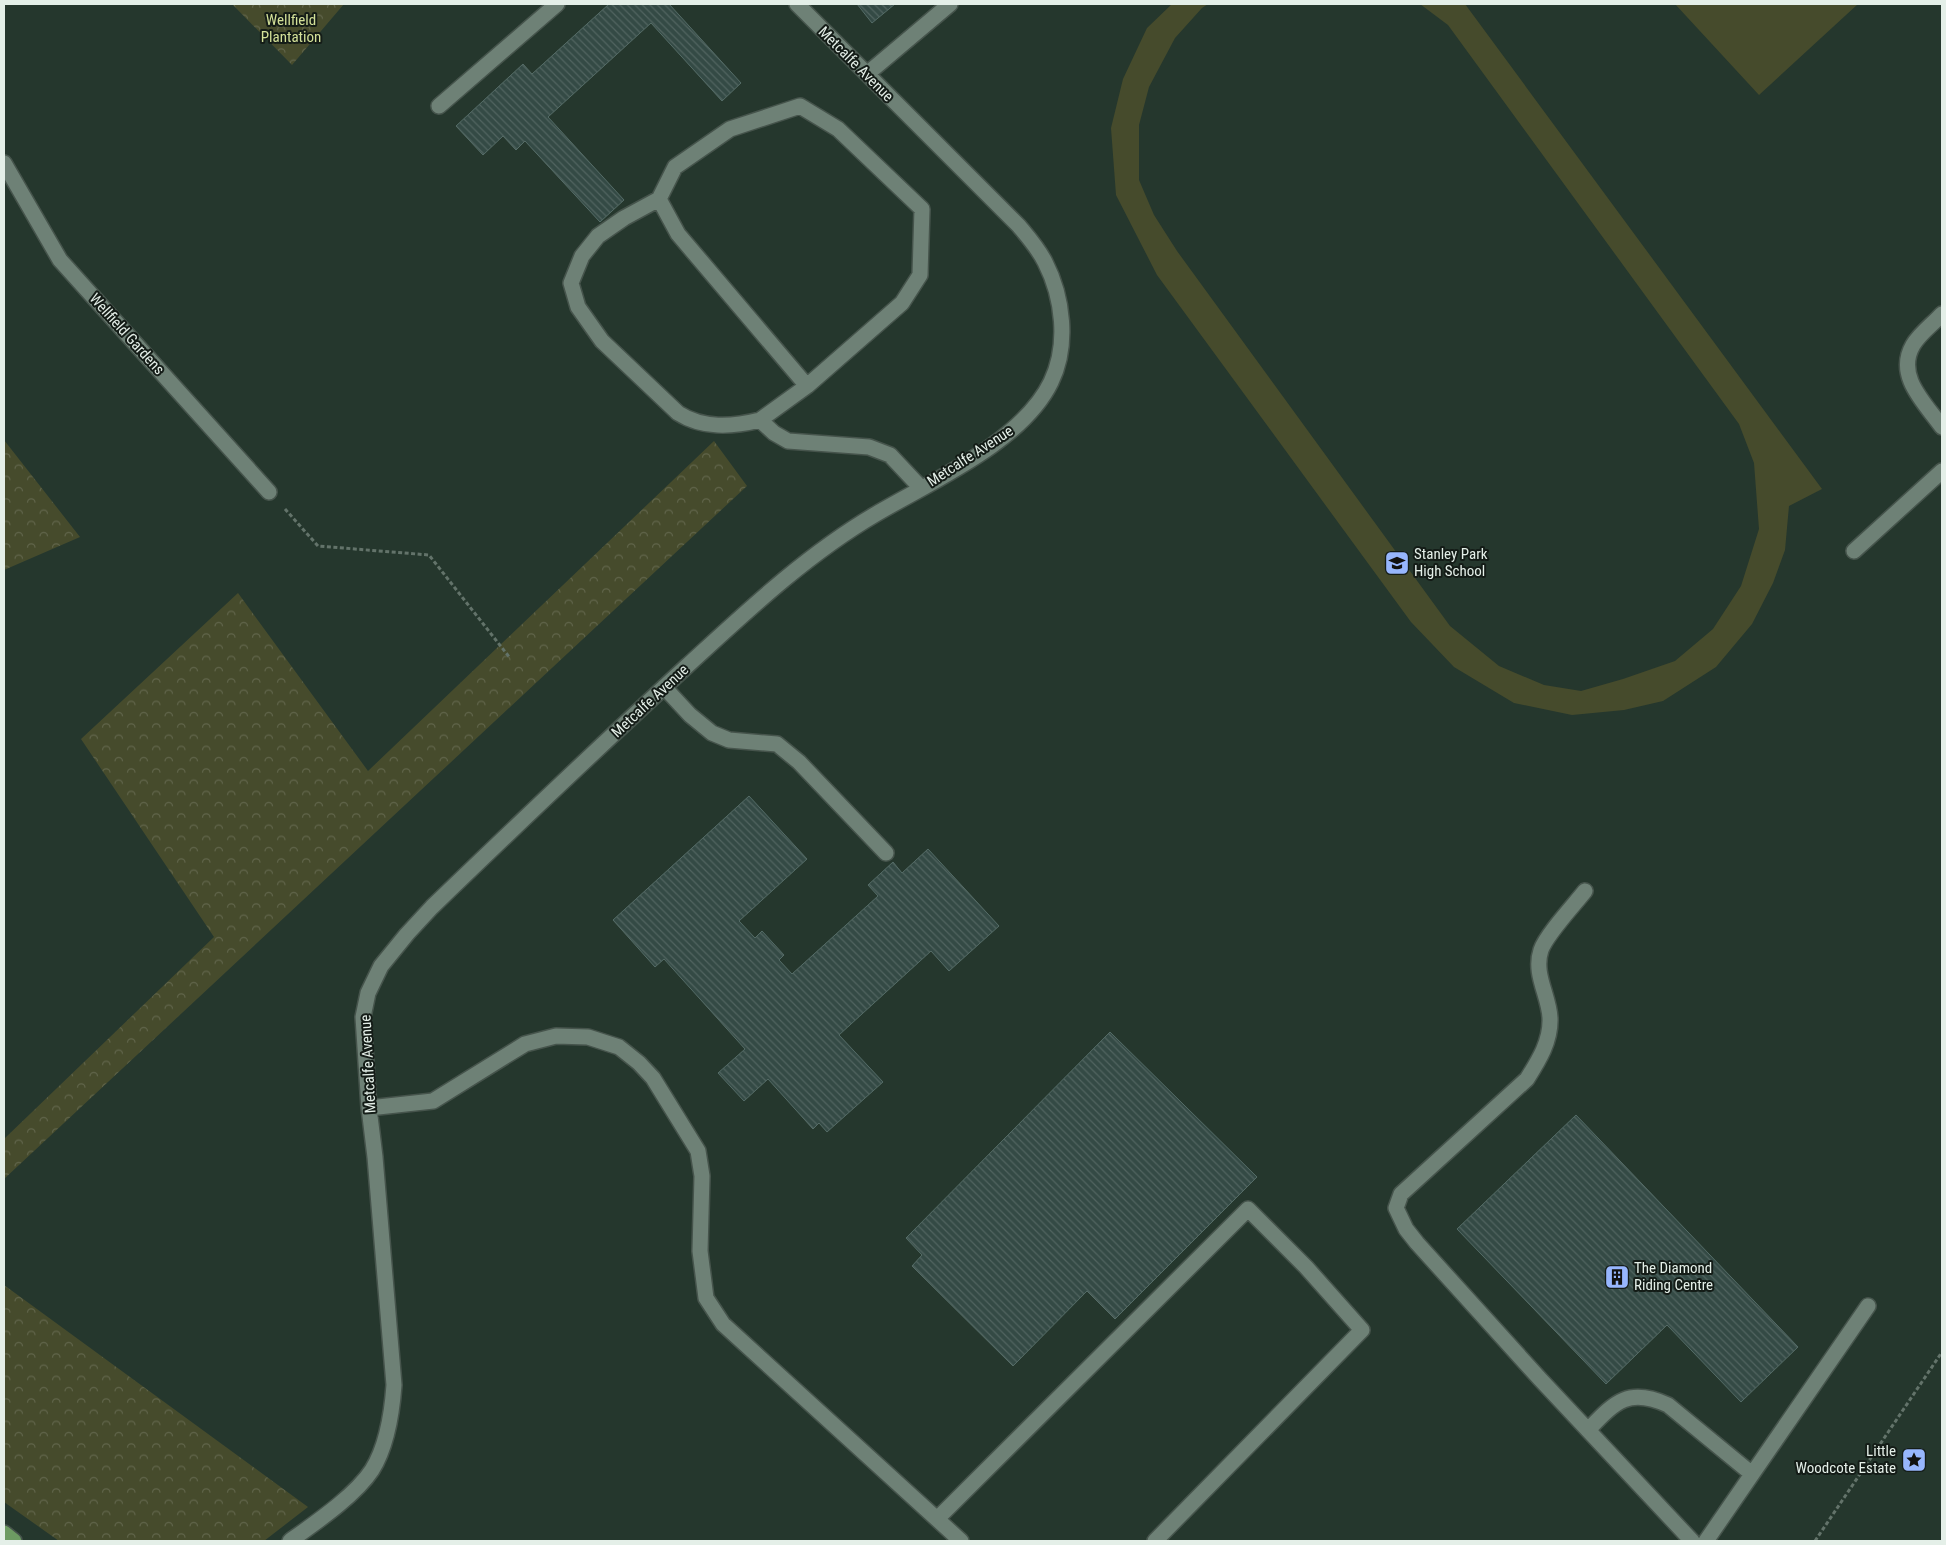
<svg xmlns="http://www.w3.org/2000/svg" width="1946" height="1545" font-family="'Roboto Condensed',sans-serif">
	<defs>
		<pattern id="forest-crowns" width="20" height="18" patternUnits="userSpaceOnUse" patternTransform="scale(1.25)"><rect width="20" height="18" fill="#464b2c"/><path d="M2 6a3 3 0 1 1 6 0M12 15a3 3 0 1 1 6 0" fill="none" stroke="#61654b"/></pattern>
		<pattern id="building-back-hatch" width="6" height="6" patternUnits="userSpaceOnUse" patternTransform="scale(1.25)"><rect width="6" height="6" fill="#344a45"/><path d="M-1 5l2 2M0 0l6 6M5-1l2 2" fill="none" stroke="#516460"/></pattern>
	</defs>
	<rect width="100%" height="100%" fill="#25372d"/>
	<path fill="url(#forest-crowns)" d="M232 4H344L292 65Z
		M4 440 80 537 4 570Z
		M714 441 747 486 4 1179V1139L214 937 81 739 238 593 368 771Z
		M4 1285 308 1507 264 1541H59L4 1502Z"/>
	<path fill="#464b2c" d="M1172 4H1208L1202 8 1175 38 1149 87 1139 125V180L1154 215 1177 251 1450 626 1499 666 1544 685 1581 691 1623 679 1675 661 1713 629 1741 586 1759 529 1754 463 1739 424 1448 25 1420 4H1465L1822 489 1789 506 1785 550 1773 583 1752 624 1716 667 1663 701 1624 710 1572 715 1514 703 1454 667 1411 622 1157 275 1116 195 1111 128 1123 79 1147 28Z
		M1675 4H1858L1759 95Z"/>
	<path fill="url(#building-back-hatch)" stroke="#556c67" d="M609 4H669L741 83 722 101 651 23 548 117 624 200 600 222 525 141 516 150 503 136 483 155 456 126 523 64 532 74Z
		M857 4H895L872 23Z
		M749 796 807 859 739 921 755 938 762 931 784 955 779 960 792 974 878 896 868 885 893 862 902 873 928 849 999 926 949 971 931 951 839 1035 883 1082 827 1132 819 1123 813 1129 768 1079 744 1101 718 1073 745 1049 664 959 655 967 613 920Z
		M1110 1032 1257 1177 1115 1319 1087 1291 1013 1366 912 1266 922 1255 906 1238Z
		M1576 1115 1798 1347 1741 1402 1667 1325 1606 1384 1457 1229Z"/>
	<g fill="none" stroke-linecap="round" stroke-linejoin="round">
		<defs>
			<path id="minor" d="M867 74 950 4
				M439 106 557 4
				M4 163 60 260 269 492
				M659 199 624 218 598 236 582 256 571 283 578 307 602 341 678 413C703 429 732 427 760 420L774 433 788 441 869 447 890 455 921 488
				M1942 314C1933 324 1920 333 1913 345 1895 376 1925 403 1942 427
				M760 420 807 386 902 303 920 275 922 209 838 129 800 106 730 129 675 167 659 199 678 234 807 386
				M1854 551 1942 471
				M664 687 690 715 712 733 729 740 777 744 799 762 886 853
				M1585 891C1574 905 1546 935 1541 950 1533 974 1549 995 1550 1018 1551 1041 1539 1060 1527 1079L1401 1194 1396 1208 1406 1229 1417 1243 1540 1379 1692 1541
				M369 1108 433 1101 525 1044 556 1036 588 1037 619 1047 639 1063 653 1078 698 1151 702 1176 700 1251 706 1298 723 1324 961 1541
				M1588 1430C1615 1402 1628 1387 1668 1405L1752 1474
				M937 1519 1248 1209 1306 1267 1362 1330 1155 1541
				M290 1541C315 1523 355 1496 372 1470 387 1446 392 1413 394 1385L375 1157 369 1108 363 1017 368 993 381 966 407 934 432 907C516 826 601 745 687 666 747 611 806 555 876 514 932 481 1022 442 1051 382 1069 345 1063 297 1045 262 1038 248 1029 238 1019 226L797 4
				M1706 1541 1868 1306"/>
			<path id="major" d="M4 1533 14 1541"/>
		</defs>
		<use href="#minor" stroke="#46544c" stroke-width="18"/>
		<use href="#major" stroke="#46544c" stroke-width="18"/>
		<path stroke="#63736a" stroke-width="3" stroke-dasharray="4 2.5" stroke-linecap="butt" d="M285 509 318 546 429 555 510 658
			M1815 1541 1942 1352"/>
		<use href="#minor" stroke="#6e8176" stroke-width="15"/>
		<use href="#major" stroke="#6d9b62" stroke-width="15"/>
	</g>
	<defs>
		<symbol id="school-square" viewBox="-11 -11 22 22"><rect x="-9" y="-9" width="18" height="18" rx="4" fill="#97b6fd" stroke="#141c17"/><path d="M0-5L7-2L0 1L-7-2ZM-4 1L0 2.5L4 1V4Q0 6-4 4Z" fill="#111"/></symbol>
		<symbol id="building-square" viewBox="-11 -11 22 22"><rect x="-9" y="-9" width="18" height="18" rx="4" fill="#97b6fd" stroke="#141c17"/><path d="M-4-6H4V6H1V3H-1V6H-4ZM-2.5-4.3h1.7v1.8h-1.7ZM.8-4.3h1.7v1.8H.8ZM-2.5-1h1.7V.8h-1.7ZM.8-1h1.7V.8H.8Z" fill="#111"/></symbol>
		<symbol id="sight-square" viewBox="-11 -11 22 22"><rect x="-9" y="-9" width="18" height="18" rx="4" fill="#97b6fd" stroke="#141c17"/><path d="M0-6L1.8-2.2L6-1.7L2.9 1.2L3.7 5.4L0 3.3L-3.7 5.4L-2.9 1.2L-6-1.7L-1.8-2.2Z" fill="#111"/></symbol>
	</defs>
	<g fill-rule="evenodd">
		<use href="#school-square" x="1383" y="549" width="28" height="28"/>
		<use href="#building-square" x="1603" y="1263" width="28" height="28"/>
		<use href="#sight-square" x="1900" y="1446" width="28" height="28"/>
	</g>
	<g text-anchor="middle" stroke-width="4" stroke-linejoin="round" paint-order="stroke">
		<g font-size="15" fill="#d3e098" stroke="#141c17">
			<text x="291" y="25">Wellfield<tspan x="291" dy="17">Plantation</tspan></text>
		</g>
		<g font-size="15" fill="#e4efe8" stroke="#141c17">
			<text transform="translate(856 64) rotate(45)" y="5">Metcalfe Avenue</text>
			<text transform="translate(127 334) rotate(48)" y="5">Wellfield Gardens</text>
			<text transform="translate(970 456) rotate(-33)" y="5">Metcalfe Avenue</text>
			<text transform="translate(650 701) rotate(-43)" y="5">Metcalfe Avenue</text>
			<text transform="translate(368 1064) rotate(-93)" y="5">Metcalfe Avenue</text>
		</g>
		<g font-size="15" fill="#e4efe8" stroke="#141c17" text-anchor="start">
			<text x="1414" y="559">Stanley Park<tspan x="1414" dy="17">High School</tspan></text>
			<text x="1634" y="1273">The Diamond<tspan x="1634" dy="17">Riding Centre</tspan></text>
			<text x="1896" y="1456" text-anchor="end">Little<tspan x="1896" dy="17">Woodcote Estate</tspan></text>
		</g>
	</g>
	<rect width="1946" height="1545" fill="none" stroke="#e4efe8" stroke-width="10"/>
</svg>
